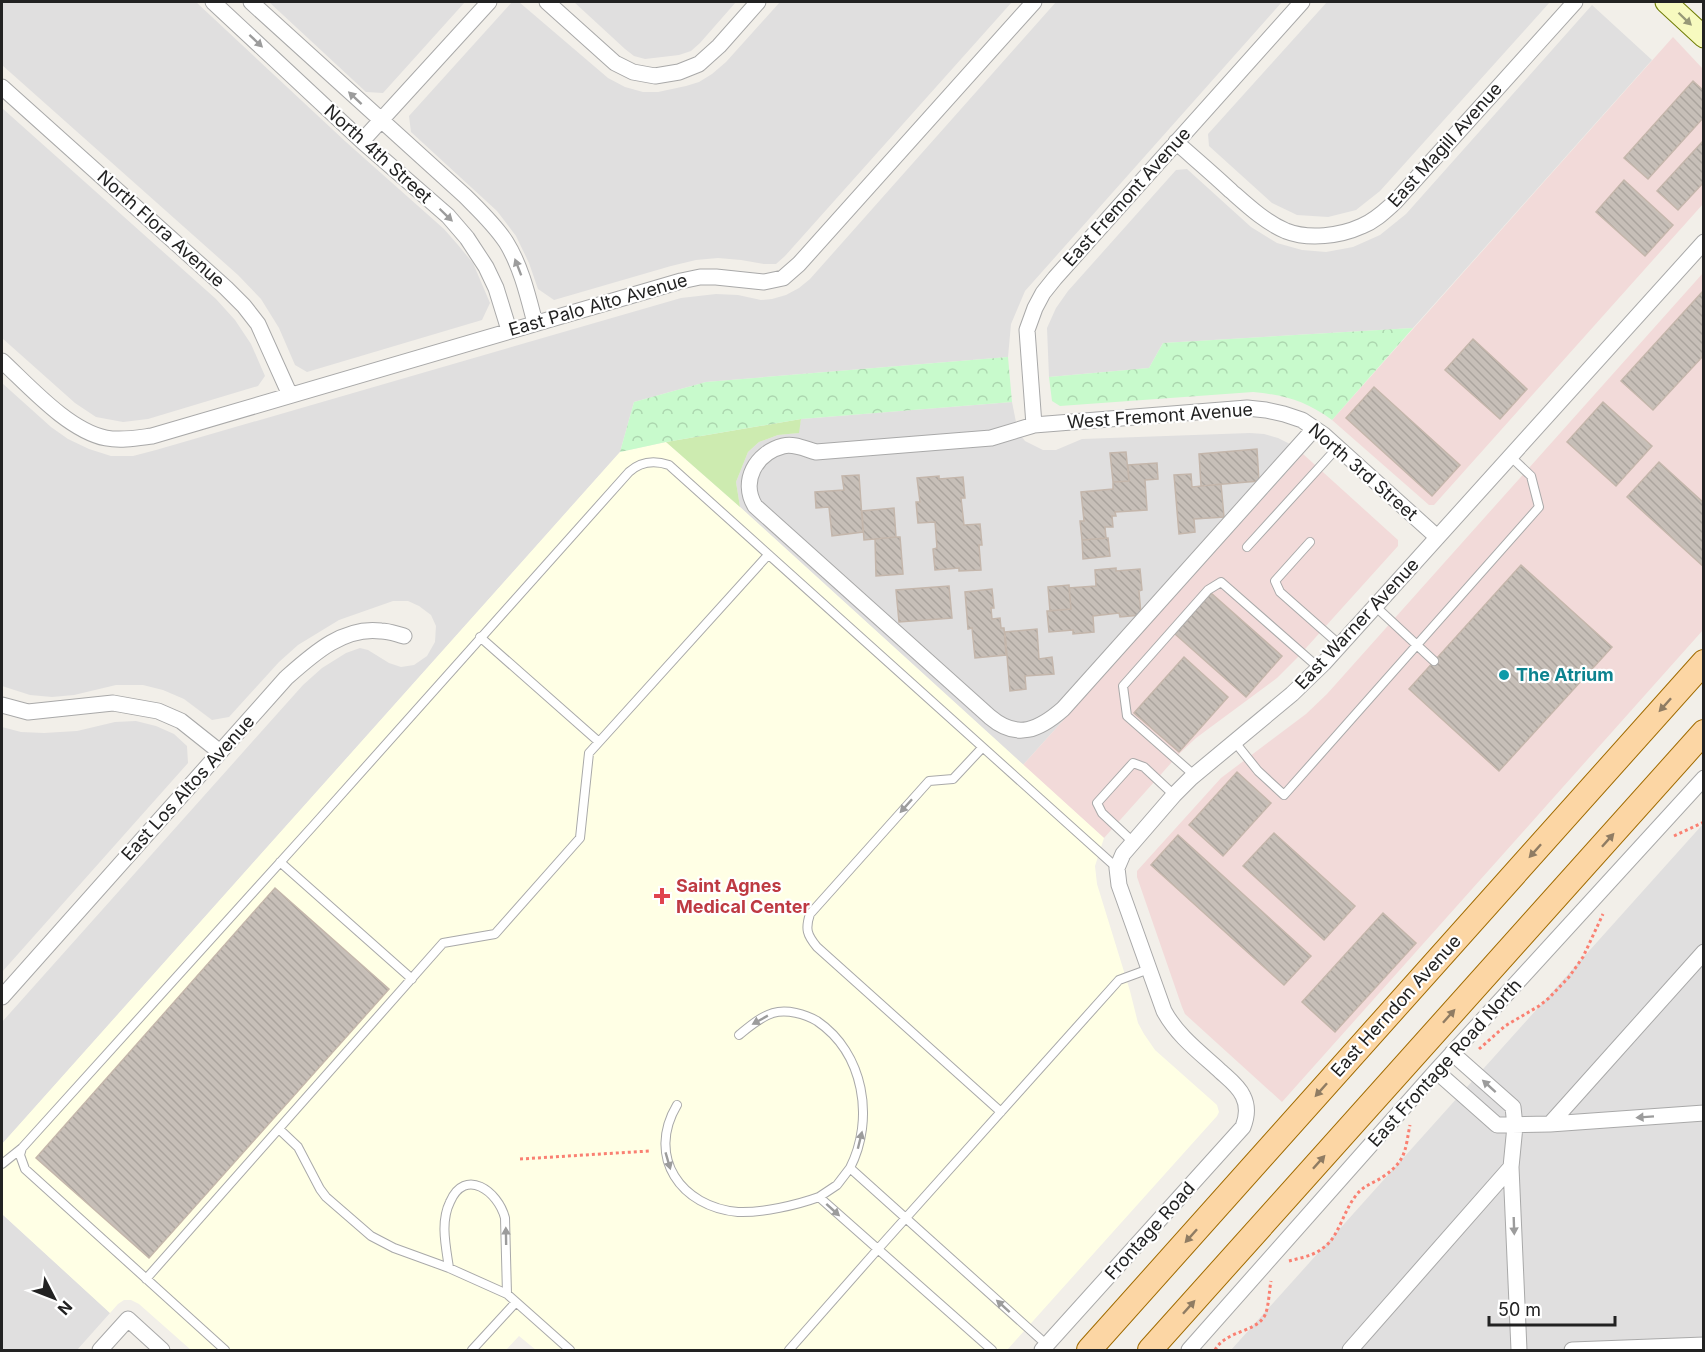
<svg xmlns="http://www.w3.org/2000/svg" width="1705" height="1352" font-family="Inter,sans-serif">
	<defs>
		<pattern id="park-crowns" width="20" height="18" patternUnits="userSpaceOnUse" patternTransform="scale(1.5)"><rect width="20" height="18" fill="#c8facc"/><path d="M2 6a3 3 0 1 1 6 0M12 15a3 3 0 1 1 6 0" fill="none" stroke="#acd6af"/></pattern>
		<pattern id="building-back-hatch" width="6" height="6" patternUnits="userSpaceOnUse" patternTransform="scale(1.5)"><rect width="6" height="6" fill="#c7bfb8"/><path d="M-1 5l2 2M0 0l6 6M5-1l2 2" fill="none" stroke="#aba49e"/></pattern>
	</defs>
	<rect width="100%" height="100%" fill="#f2efe9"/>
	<path fill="#e0dfdf" d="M2 2H196L346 142 444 229 458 245 473 263 490 303 482 320 307 372 295 365 279 328 261 299 238 275 2 65Z
		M269 2H465L383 93 366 92Z
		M512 2H519L608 78 625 87 643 92H658L686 86 699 82 712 74 726 62 780 2H1012L785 256 776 264H764L741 260 718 258 696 260 671 266 554 300 538 289 529 263 516 236 497 211 411 132 409 116Z
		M574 2H736L700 43 691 51 679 55 645 59 634 56 625 49Z
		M1056 2H1282L1025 291 1011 324 1008 357 706 382 634 402 620 452 2 1144V1022L303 685 322 668 346 653 360 648 368 650 389 663 401 667 414 665 427 656 435 642 436 626 431 615 419 606 408 601H393L339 620 298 645 279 662 229 717 212 720 184 699 163 690 143 685H116L74 695 52 697 30 695 2 686V383L51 427 68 439 89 449 111 456H133L156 450 681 298 716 294 738 295 761 300 772 299 786 295 799 288 810 279Z
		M1327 2H1550L1380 191 1356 210 1328 217 1297 215 1272 203 1209 146 1208 134Z
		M1592 5 1652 60 1413 328 1163 343 1149 368 1049 377 1047 328 1056 308 1068 291 1176 170 1187 169 1251 227 1277 243 1302 250 1326 252 1353 247 1380 235 1406 214Z
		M2 108 216 299 235 320 251 344 265 376 258 386 148 419 123 422 96 417 75 403 2 338Z
		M1012 402 1018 432 1025 441 1043 450H1056L1082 439 1250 433 1264 434 1278 438 1292 445 1303 454 1023 765 740 507 736 482 748 452 759 442 778 435 798 433 801 419Z
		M136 721 156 726 174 734 187 746 188 763 2 972V727L21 732 44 733 77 731 115 722Z
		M1703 824V1350H1231Z
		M2 1214 110 1313 77 1350H2Z"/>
	<path fill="#f2dad9" d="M1673 37 1703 69V204L1434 505H1429L1332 420Z
		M1703 273V630L1282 1102 1185 1014 1182 1007 1137 877V871L1221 778 1306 714 1327 694Z
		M1303 454 1398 540V546L1297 658 1277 678 1196 738 1180 753 1104 838 1023 765Z"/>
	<path fill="#ffffe5" d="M666 442 740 507 1104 838 1095 866 1097 884 1130 991 1138 1023 1144 1034 1155 1050 1217 1105 1219 1112 1217 1116 1007 1350H536L519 1336 506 1350H191L139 1304 131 1300H124L118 1304 110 1313 2 1214V1144L620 452Z"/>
	<path fill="#cdebb0" d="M801 419 799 433 778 435 759 442 748 452 736 482 740 507 666 442Z"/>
	<path fill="url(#park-crowns)" d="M1413 328 1332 420C1306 401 1285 395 1253 392L1060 406 1052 401 1049 377 1149 368 1163 343Z
		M1008 357 1012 402 801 419 666 442 620 452 634 402 706 382Z"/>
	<path fill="url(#building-back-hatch)" stroke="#c4b6ab" stroke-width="1.5" d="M1693 81 1704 91V117L1648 179 1624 158Z
		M1704 140V182L1678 210 1657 191Z
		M1624 180 1673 225 1645 256 1596 212Z
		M1704 290V355L1653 410 1621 381Z
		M1473 339 1527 389 1500 419 1445 370Z
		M1374 387 1460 465 1432 496 1346 418Z
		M1603 402 1652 446 1616 486 1567 442Z
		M1257 449 1259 481 1201 486 1199 454Z
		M1126 452 1129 481 1113 482 1110 453Z
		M1659 462 1704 503V567L1627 497Z
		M1157 463 1158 479 1145 480 1147 510 1115 512 1116 516H1112L1113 527H1105L1106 538 1082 540 1080 521H1084L1081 492 1113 489V482L1129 481 1128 465Z
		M1191 474 1192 487 1221 484 1224 517 1194 519 1195 532 1179 534 1174 475Z
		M859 475 863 532 832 536 829 507 816 508 815 492 844 490 842 476Z
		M939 476V479L963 477 965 498H961L964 525 980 524 982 545H979L981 570 959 571V568L935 570 933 549 937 548 935 522 918 523 916 502H920L917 478Z
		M894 508 896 537 864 540 862 511Z
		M896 537H900L903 574 876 576 875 539Z
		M1108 538 1110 556 1083 559 1082 540Z
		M1521 565 1612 647 1499 771 1409 689Z
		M1116 568V571L1140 569 1142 590 1139 591 1141 615 1120 617 1119 613 1093 616 1094 632 1073 634V630L1049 632 1047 611 1071 609 1069 588 1096 586 1095 570Z
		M1069 585 1071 609 1050 611 1048 587Z
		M949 586 952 618 899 622 896 590Z
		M992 589 994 608H991L992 619 1000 618 1001 628H1004L1006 655 975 658 972 628 968 629 965 592Z
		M1211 593 1282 656 1246 697 1175 634Z
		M1037 629 1039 659 1052 657 1054 674 1025 676 1026 689 1010 691 1005 632Z
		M1184 657 1228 697 1179 752 1134 713Z
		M1237 772 1271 803 1223 856 1189 825Z
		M1274 833 1355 906 1324 940 1243 866Z
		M1178 835 1311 956 1284 985 1151 865Z
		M275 888 389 989 149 1258 36 1158Z
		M1383 913 1416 943 1335 1032 1302 1002Z"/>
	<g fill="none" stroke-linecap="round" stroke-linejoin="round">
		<defs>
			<path id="service" d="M1310 542 1275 581 1280 592 1340 645
				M1247 547 1337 448
				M1375 606 1434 661
				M480 637 599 742 768 555
				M1234 741 1258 771 1284 795 1539 507 1531 476 1510 456
				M982 748 953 779 929 781 810 914C805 929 807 935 817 947L1001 1112
				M1194 775 1127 716 1123 686 1208 590 1221 582 1319 668
				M1133 842 1102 813 1097 803 1133 763 1144 767 1174 795
				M280 862 412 979
				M739 1035C749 1027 760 1017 773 1013 787 1009 805 1014 817 1021 864 1053 875 1119 850 1168L1047 1345
				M677 1105C646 1157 681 1207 738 1212 762 1213 797 1205 819 1197L992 1350
				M279 1129 298 1147 320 1189 326 1197 371 1236 394 1248 449 1268 507 1294 570 1350
				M22 1148 20 1155 25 1169 225 1350
				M2 1164 22 1148 313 826 629 472C641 461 654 460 669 465L1117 868
				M819 1197 837 1185 850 1168
				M449 1268C446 1247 440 1222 450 1202 465 1167 498 1191 505 1218L507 1294
				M146 1279 443 943 495 934 580 838 589 753 599 742
				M472 1350 516 1302
				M789 1350 878 1249 1119 980 1149 969"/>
			<path id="minor" d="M213 2 362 141 448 216 467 238 486 267 496 288 509 330
				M251 2 465 196C480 211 495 225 506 242 521 266 528 296 535 323
				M547 2 615 63 633 72 655 76 679 72 699 64 719 46 758 2
				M2 87 226 288 244 306 258 324 290 395
				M362 141 489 2
				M1176 142C1194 158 1213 174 1231 191 1248 206 1265 222 1286 231 1309 240 1340 236 1362 226 1375 221 1385 211 1395 202L1575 2
				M2 361C29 386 69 431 106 438 121 441 137 438 152 436L681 281 700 277H716L764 282 783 278 799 264 1034 2
				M1034 425 1027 330 1035 308 1043 293 1055 278 1302 2
				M1314 429 1063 709C1039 730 1017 740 990 717L755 506C740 481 756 453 783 446 794 443 805 449 816 452L991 438 1034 425 1247 408 1266 410 1284 414 1302 420 1324 435 1437 537
				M2 705 28 712 113 703 158 711 181 721 220 752
				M2 997 286 678C312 655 343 626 381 631 389 631 396 634 404 636
				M1452 1053 1513 1107 1515 1126 1511 1167 1519 1350
				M1436 1071 1497 1125 1550 1124 1704 1113
				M1550 1124 1704 952
				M100 1350 128 1319 162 1350
				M1042 1350 1243 1127C1247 1117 1248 1106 1243 1096 1238 1085 1226 1077 1218 1069 1198 1051 1177 1035 1164 1011L1119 885 1117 868 1123 854 1174 795 1191 778 1292 694 1324 663 1704 242
				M1189 1350 1436 1071 1704 778
				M1350 1350 1511 1167
				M1572 1350 1704 1345"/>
			<path id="secondary" d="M1666 2 1704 37"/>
			<path id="primary" d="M1089 1350 1704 662
				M1150 1350 1704 732"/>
		</defs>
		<use href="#service" stroke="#a9a9a9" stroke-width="10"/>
		<use href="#minor" stroke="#a9a9a9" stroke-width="17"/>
		<use href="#secondary" stroke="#707d05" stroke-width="23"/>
		<use href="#primary" stroke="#a06b00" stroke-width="26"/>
		<path stroke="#fa8072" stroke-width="3" stroke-dasharray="3 3" stroke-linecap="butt" d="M1674 836 1704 822
			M1479 1049 1505 1026 1539 1006 1549 998 1569 977 1583 957 1603 914
			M520 1159 649 1151
			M1289 1261C1300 1258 1313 1256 1323 1248 1340 1237 1344 1206 1360 1191 1367 1184 1376 1182 1384 1176 1407 1160 1405 1149 1410 1125
			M1215 1350C1226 1330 1256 1333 1265 1315 1269 1306 1269 1291 1271 1281"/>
		<use href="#service" stroke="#fff" stroke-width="8"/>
		<use href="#minor" stroke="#fff" stroke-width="15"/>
		<use href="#secondary" stroke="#f7fabf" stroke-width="21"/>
		<use href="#primary" stroke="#fcd6a4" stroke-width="24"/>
	</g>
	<defs><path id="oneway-solid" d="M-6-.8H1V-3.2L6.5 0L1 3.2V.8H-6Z" transform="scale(1.5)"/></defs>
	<use fill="#979978" href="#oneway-solid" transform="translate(1685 19) rotate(44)"/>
	<g fill="#9c9c9c">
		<use href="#oneway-solid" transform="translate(256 41) rotate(43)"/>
		<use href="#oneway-solid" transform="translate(355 98) rotate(-137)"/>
		<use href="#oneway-solid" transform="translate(446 215) rotate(44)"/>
		<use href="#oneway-solid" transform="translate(518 267) rotate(-111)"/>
		<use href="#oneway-solid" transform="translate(906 806) rotate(132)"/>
		<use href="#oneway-solid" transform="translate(760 1020) rotate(151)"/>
		<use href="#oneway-solid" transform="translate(1489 1086) rotate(-138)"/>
		<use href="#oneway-solid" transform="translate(1645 1117) rotate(176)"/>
		<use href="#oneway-solid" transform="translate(860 1140) rotate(-76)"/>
		<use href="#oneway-solid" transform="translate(668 1161) rotate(74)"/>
		<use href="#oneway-solid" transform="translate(833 1210) rotate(42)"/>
		<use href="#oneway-solid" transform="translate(1514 1226) rotate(88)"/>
		<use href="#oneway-solid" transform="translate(506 1236) rotate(-91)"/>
		<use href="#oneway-solid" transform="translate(1003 1306) rotate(-138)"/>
	</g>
	<g fill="#8f7c63">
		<use href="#oneway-solid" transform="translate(1665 705) rotate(132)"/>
		<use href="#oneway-solid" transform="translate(1608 840) rotate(-48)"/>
		<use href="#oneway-solid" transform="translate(1535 851) rotate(132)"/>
		<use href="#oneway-solid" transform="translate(1449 1016) rotate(-48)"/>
		<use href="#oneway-solid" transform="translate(1321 1090) rotate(132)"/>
		<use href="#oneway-solid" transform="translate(1319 1162) rotate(-48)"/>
		<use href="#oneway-solid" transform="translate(1191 1236) rotate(132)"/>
		<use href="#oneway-solid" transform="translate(1189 1307) rotate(-48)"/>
	</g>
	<circle fill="#0f9aa8" stroke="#fff" stroke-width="2" cx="1504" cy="675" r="6"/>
	<path fill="#e0444e" stroke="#fff" stroke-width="2" d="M659 887h6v6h6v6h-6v6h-6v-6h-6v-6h6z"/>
	<g text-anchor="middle" stroke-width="4.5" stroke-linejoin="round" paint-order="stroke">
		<g font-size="18" fill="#222" stroke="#fff">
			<text transform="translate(1445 145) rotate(-48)" y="6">East Magill Avenue</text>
			<text transform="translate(378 154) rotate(42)" y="6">North 4th Street</text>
			<text transform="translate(1127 197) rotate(-48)" y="6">East Fremont Avenue</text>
			<text transform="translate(161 229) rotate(42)" y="6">North Flora Avenue</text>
			<text transform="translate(598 305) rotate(-16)" y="6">East Palo Alto Avenue</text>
			<text transform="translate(1160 416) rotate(-4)" y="6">West Fremont Avenue</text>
			<text transform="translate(1363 472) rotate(41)" y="6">North 3rd Street</text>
			<text transform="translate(1357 624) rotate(-47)" y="6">East Warner Avenue</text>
			<text transform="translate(188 788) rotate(-48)" y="6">East Los Altos Avenue</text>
			<text transform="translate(1396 1006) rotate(-48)" y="6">East Herndon Avenue</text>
			<text transform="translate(1445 1063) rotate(-48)" y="6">East Frontage Road North</text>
			<text transform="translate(1150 1231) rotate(-48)" y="6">Frontage Road</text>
		</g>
		<g font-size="18" font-weight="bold" fill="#0d838f" stroke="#fff" text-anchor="start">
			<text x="1516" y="681">The Atrium</text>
		</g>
		<g font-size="18" font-weight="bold" fill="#be3a42" stroke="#fff" text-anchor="start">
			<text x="676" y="892">Saint Agnes<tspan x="676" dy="21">Medical Center</tspan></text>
		</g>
	</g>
	<rect width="1705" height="1352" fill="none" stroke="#222222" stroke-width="6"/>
	<g transform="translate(54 1298) rotate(132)" stroke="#ffffff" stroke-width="4.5" paint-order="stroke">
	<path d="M0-4.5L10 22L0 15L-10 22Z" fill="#222222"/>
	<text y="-9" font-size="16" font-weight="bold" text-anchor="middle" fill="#222222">N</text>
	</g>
	<path d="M1489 1316v9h126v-9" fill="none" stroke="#222222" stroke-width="3"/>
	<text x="1498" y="1316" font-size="18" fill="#222222" stroke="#ffffff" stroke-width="4.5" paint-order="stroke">50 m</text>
</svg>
